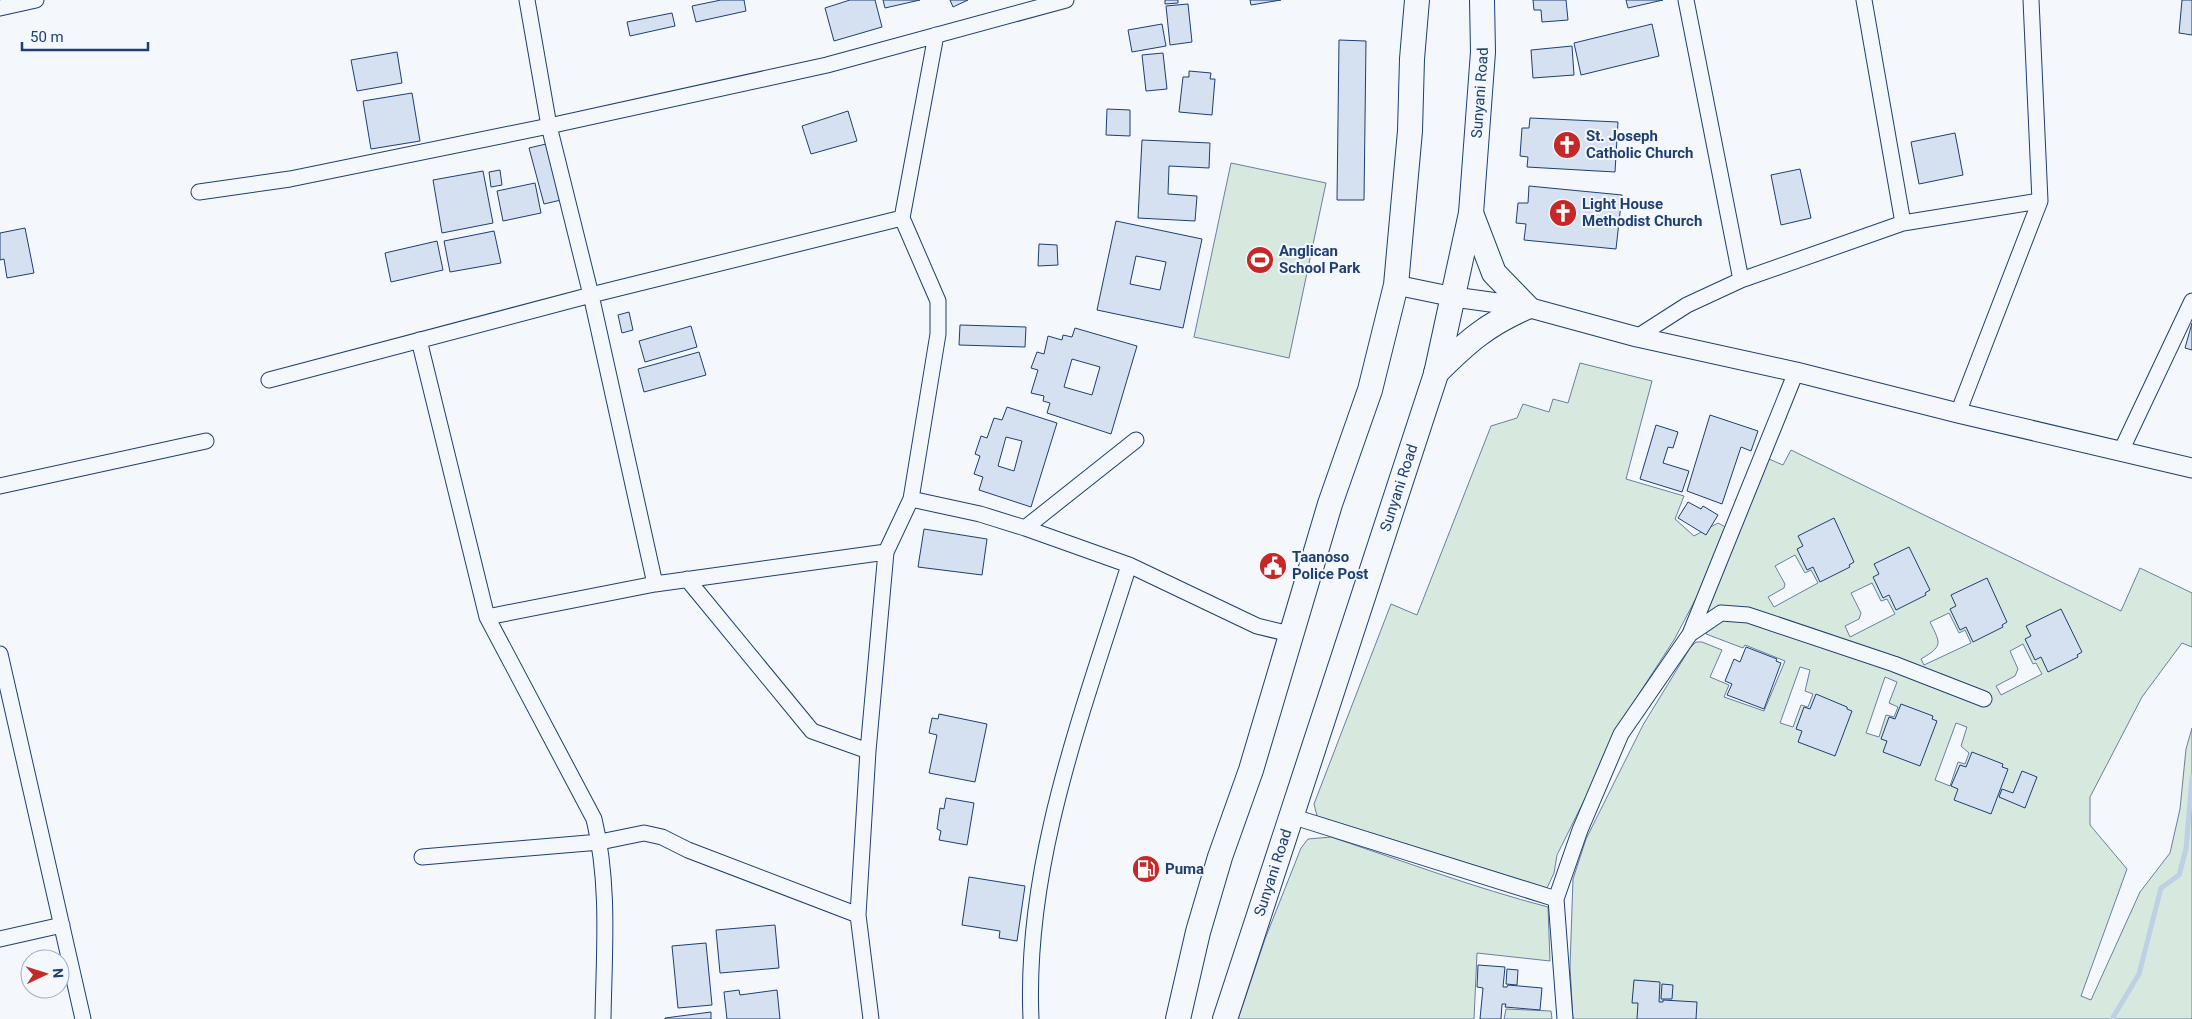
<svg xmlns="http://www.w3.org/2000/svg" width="2192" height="1019" font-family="Roboto,sans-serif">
	<rect width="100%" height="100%" fill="#f4f7fb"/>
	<path fill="#d7e8df" stroke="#687fa3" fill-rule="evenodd" d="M1231 163 1326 183 1289 358 1194 337Z
		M1580 363 1652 381 1626 479 1684 496 1675 519 1694 536 1718 523 1729 529 1702 587 1674 640 1631 706 1557 855 1554 873 1547 888 1317 816 1314 804 1391 604 1417 615 1491 426 1517 418 1523 404 1549 412 1553 399 1568 403Z
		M1791 450 2121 611 2140 568 2192 593V647L2182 643 2142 697 2090 797V825L2127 869 2081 996 2091 1000 2140 892 2170 853 2180 809 2186 749 2192 728V1019H1573L1570 967 1573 879 1586 839 1643 725 1690 648 1696 642H1702L1722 650 1710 677 1729 685 1724 697 1764 711 1785 661 1745 645 1743 648 1706 634 1710 627 1702 616 1769 459 1783 465ZM1795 555 1805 573 1811 570 1818 583 1774 607 1768 597 1784 588 1785 584 1775 566ZM1872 583 1881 601 1887 599 1895 614 1850 637 1845 626 1859 619 1861 613 1851 593ZM1949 613 1959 633 1965 630 1971 643 1924 665 1921 659C1943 646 1941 644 1930 622ZM2023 644 2033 664 2036 663 2042 674 2001 695 1996 686 2015 676 2018 669 2010 651ZM1800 667 1810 670 1805 691 1813 694 1808 707 1801 705 1793 727 1780 723ZM1885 677 1897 682 1889 703 1898 707 1894 717 1886 715 1879 737 1866 733ZM1956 723 1967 727 1961 746 1969 753 1965 764 1958 762 1950 786 1935 780Z
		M1331 837C1403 861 1475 888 1548 907L1550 961 1477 953 1474 1019H1238L1265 939 1301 848 1308 839Z
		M1506 1009 1551 1011 1552 1019H1504Z"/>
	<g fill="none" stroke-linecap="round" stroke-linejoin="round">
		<path stroke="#bed0e5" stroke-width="5" d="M2112 1019 2139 974 2161 888 2179 875 2186 849 2192 777"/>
	</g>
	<path fill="#d5e0f0" stroke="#1d3f73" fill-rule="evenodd" d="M721 0H744L746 11 696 22 692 6Z
		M850 0H875L882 27 834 41 825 8Z
		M883 0H920L885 8Z
		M950 0H968L953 7Z
		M1165 0H1178V3L1165 4Z
		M1250 0H1281L1251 5Z
		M1533 0H1566L1568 20 1542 22 1541 10H1534Z
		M1626 0H1663L1628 8Z
		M2182 0H2192V35L2179 33Z
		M1188 4 1192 42 1170 45 1166 6Z
		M672 13 675 26 630 36 627 22Z
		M1162 24 1166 46 1132 52 1128 30Z
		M1652 24 1659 56 1581 75 1574 43Z
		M1339 40 1366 41 1364 200H1337Z
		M1572 46 1574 75 1533 78 1531 50Z
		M397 52 402 83 357 91 351 60Z
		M1163 53 1167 89 1146 91 1142 55Z
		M1189 71 1211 73 1210 79H1215L1212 115 1179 112 1183 77H1189Z
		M412 93 420 141 371 149 363 101Z
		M1107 109 1130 110V136L1106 135Z
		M848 111 857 141 811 154 802 126Z
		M1530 118 1618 122 1615 172 1527 167 1528 157 1520 156 1522 128H1529Z
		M1955 133 1963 175 1919 184 1911 142Z
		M1142 140 1210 143 1209 168 1169 166 1168 194 1197 196 1195 221 1138 218Z
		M546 144 561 200 544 204 529 148Z
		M1800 169 1811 218 1781 225 1771 175Z
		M500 170 502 185 491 187 489 172Z
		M483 171 493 223 442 233 433 180Z
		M535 183 541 213 503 221 497 191Z
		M1529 186 1622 195 1616 249 1524 240 1526 224 1516 223 1518 203H1528Z
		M1116 221 1202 239 1183 328 1097 310ZM1136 256 1166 262 1160 290 1130 284Z
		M25 228 34 273 7 278 4 259 0 260V233Z
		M494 231 501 263 450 272 444 241Z
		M437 241 443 270 391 282 385 253Z
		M1039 244 1057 245 1058 265 1038 266Z
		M629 312 633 330 622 333 618 315Z
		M2192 323V350L2185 348Z
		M960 325 1026 327 1025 347 959 345Z
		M691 326 697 347 645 362 639 341Z
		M1075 328 1137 346 1111 434 1047 413 1050 403 1043 401 1044 396 1031 393 1038 370 1031 368 1037 352 1044 354 1048 336 1062 340 1063 335 1072 337ZM1072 359 1100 367 1092 395 1064 387Z
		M699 352 706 375 644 392 638 369Z
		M1007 407 1057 423 1031 507 979 490 983 477 974 474 980 456 975 454 981 436 987 438 994 418 1002 420ZM1006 437 1022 441 1014 471 998 466Z
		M1710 415 1758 431 1751 451 1741 447 1722 504 1687 491Z
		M1656 425 1678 432 1673 448 1668 447 1663 463 1689 471 1682 492 1640 479Z
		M1688 502 1701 509 1703 506 1718 515 1706 535 1678 518Z
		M1834 518 1854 562 1849 565 1850 567 1820 582 1813 567 1807 570 1797 549 1803 546 1798 536Z
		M924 529 987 539 982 575 918 567Z
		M1909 547 1930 590 1925 593 1926 595 1896 610 1889 595 1883 598 1873 577 1879 574 1874 564Z
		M1987 578 2007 622 2002 625 2003 627 1973 642 1966 627 1960 630 1950 609 1956 606 1951 595Z
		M2061 609 2082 652 2077 655 2078 657 2048 672 2041 657 2035 660 2025 639 2031 636 2026 626Z
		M1746 647 1777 659 1776 661 1781 663 1764 709 1727 695 1732 684 1725 681 1734 659 1740 662Z
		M1816 694 1847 707V709L1852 711 1835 756 1798 742 1802 731 1796 729 1804 707 1810 709Z
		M1901 704 1933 716 1932 719 1937 721 1920 766 1883 752 1887 741 1881 739 1889 717 1895 719Z
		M939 714 987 724 975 782 929 773 937 735 929 733 932 718 938 719Z
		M1972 752 2003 764 2002 767 2008 769 1991 814 1954 800 1958 789 1951 786 1960 765 1966 767Z
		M2022 771 2037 777 2025 808 1999 797 2002 789 2013 793Z
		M946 798 974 803 967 845 939 840 941 831 937 829 940 808 944 809Z
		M969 877 1025 886 1017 941 999 938 1000 931 962 925Z
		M775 925 779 968 720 973 716 930Z
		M706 943 712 1005 678 1008 672 946Z
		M1478 965 1505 967 1503 987H1507L1508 985 1542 988 1540 1010 1505 1007 1506 1004H1502L1501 1019H1480L1483 988 1477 987Z
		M1507 969 1518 970 1517 985 1506 984Z
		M1634 980 1660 982 1659 1002H1663V1000L1697 1002 1696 1019H1637L1638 1003H1632Z
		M1662 984 1673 985 1672 999H1661Z
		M739 990 740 995 777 990 780 1019H727L724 992Z
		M711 1012V1019H665V1018Z"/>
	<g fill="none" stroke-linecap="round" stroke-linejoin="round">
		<defs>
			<path id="minor" d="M527 0 549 126 591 295 655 584
				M1686 0 1741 280
				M1864 0 1903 223
				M0 8 36 0
				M199 192 290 179 549 126 827 65 1066 0
				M1637 337 1687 305 1741 280 1903 223 2040 201
				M419 340 487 617 594 819C610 884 604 953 603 1019
				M269 380 591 295 902 218
				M1958 413 2040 201 2031 0
				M2121 451 2192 301
				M0 486 206 441
				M911 499 980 514 1025 528 1129 565 1257 626 1290 634
				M1025 528 1136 440
				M687 579 812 731 868 751
				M487 617 655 584 886 552
				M1690 634 1796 372
				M0 654 83 1019
				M1291 816 1556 899
				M422 857 600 842 644 833 662 837 688 850 858 915
				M0 939 62 925
				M871 1019 858 915 868 751 886 552 911 499 938 334V301L902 218 936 35
				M1031 1019C1024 863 1083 712 1129 565
				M1565 1019 1556 899 1580 830 1621 734 1690 634 1721 613 1748 615 1894 664 1984 699"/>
			<path id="tertiary" d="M1396 285 1454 297 1527 307 1637 337 1796 372 1958 413 2192 468"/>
			<g id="primary">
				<path d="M1436 373C1467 342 1486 325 1527 307L1494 273 1471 213"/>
				<path d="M1178 1019 1198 932 1220 857 1251 770 1330 504 1370 390 1396 285 1410 131 1412 59 1417 0"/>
				<path id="s1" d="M1225 1019 1436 374 1471 213 1483 52 1482 0"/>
			</g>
		</defs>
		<use href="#minor" stroke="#1d3f73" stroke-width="17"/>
		<use href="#tertiary" stroke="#1d3f73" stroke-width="21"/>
		<use href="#primary" stroke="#1d3f73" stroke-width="26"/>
		<use href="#minor" stroke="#f4f7fb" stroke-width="15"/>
		<use href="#tertiary" stroke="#f4f7fb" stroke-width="19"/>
		<use href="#primary" stroke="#f4f7fb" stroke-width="24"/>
	</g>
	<defs>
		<symbol id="church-disc" viewBox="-11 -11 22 22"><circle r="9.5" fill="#c62828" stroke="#f4f7fb"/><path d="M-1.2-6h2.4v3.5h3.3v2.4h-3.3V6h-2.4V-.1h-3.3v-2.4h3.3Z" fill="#fff"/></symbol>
		<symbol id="stadium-disc" viewBox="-11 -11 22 22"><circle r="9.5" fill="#c62828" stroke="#f4f7fb"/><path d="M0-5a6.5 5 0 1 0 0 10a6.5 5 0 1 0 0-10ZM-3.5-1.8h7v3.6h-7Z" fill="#fff"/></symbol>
		<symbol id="civic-disc" viewBox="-11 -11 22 22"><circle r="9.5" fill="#c62828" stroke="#f4f7fb"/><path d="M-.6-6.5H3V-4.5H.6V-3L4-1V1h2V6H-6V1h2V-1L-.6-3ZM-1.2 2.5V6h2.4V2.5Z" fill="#fff"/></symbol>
		<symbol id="fuel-disc" viewBox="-11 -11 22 22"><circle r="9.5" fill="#c62828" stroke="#f4f7fb"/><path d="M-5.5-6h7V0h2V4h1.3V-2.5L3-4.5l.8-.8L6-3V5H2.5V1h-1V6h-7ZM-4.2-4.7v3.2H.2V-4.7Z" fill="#fff"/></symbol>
	</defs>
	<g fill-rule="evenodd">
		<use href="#church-disc" x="1551" y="129" width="32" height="32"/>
		<use href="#church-disc" x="1547" y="197" width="32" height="32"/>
		<use href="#stadium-disc" x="1244" y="244" width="32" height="32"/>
		<use href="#civic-disc" x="1257" y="550" width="32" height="32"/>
		<use href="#fuel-disc" x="1130" y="853" width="32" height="32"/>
	</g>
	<g text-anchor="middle" stroke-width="4" stroke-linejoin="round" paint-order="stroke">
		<g font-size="15" fill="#1d3f73" stroke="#f4f7fb">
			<text dy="5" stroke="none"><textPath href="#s1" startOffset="964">Sunyani Road</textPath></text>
			<text dy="5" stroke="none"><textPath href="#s1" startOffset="559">Sunyani Road</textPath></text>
			<text dy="5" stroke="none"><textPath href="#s1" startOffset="154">Sunyani Road</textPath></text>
		</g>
		<g font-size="15" font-weight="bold" fill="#1d3f73" stroke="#f4f7fb" text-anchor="start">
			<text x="1586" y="141">St. Joseph<tspan x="1586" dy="17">Catholic Church</tspan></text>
			<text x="1582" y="209">Light House<tspan x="1582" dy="17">Methodist Church</tspan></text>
			<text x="1279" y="256">Anglican<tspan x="1279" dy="17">School Park</tspan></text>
			<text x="1292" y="562">Taanoso<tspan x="1292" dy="17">Police Post</tspan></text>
			<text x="1165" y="874">Puma</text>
		</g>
	</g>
	<g transform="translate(45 974) rotate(86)"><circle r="24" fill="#f4f7fb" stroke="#9eadc5"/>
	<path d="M0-4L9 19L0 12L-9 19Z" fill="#c62828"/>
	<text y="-8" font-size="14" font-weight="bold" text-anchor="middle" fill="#1d3f73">N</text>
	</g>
	<path d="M22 42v8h126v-8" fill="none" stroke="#1d3f73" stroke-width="2.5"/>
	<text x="30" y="42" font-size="15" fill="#1d3f73" stroke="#f4f7fb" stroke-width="4" paint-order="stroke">50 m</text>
</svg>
